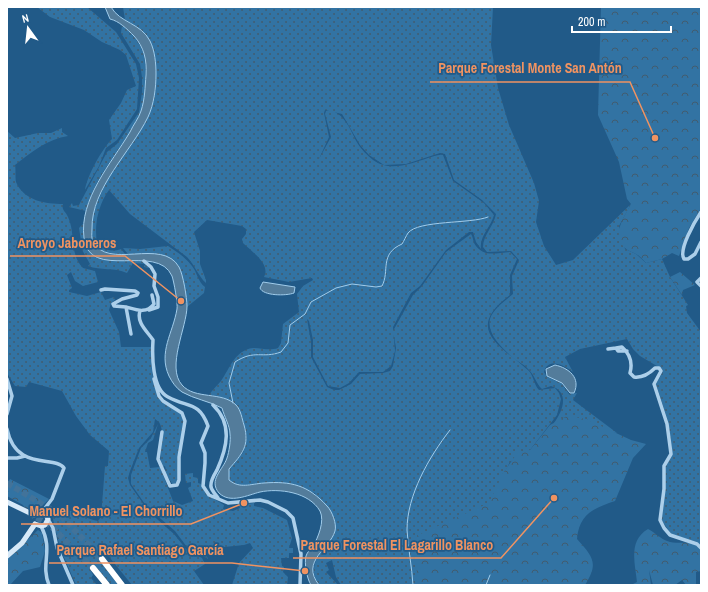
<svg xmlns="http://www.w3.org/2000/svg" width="708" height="592" font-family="'Archivo Narrow',sans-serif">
	<defs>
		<pattern id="grass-dots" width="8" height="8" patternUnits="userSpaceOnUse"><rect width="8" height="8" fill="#3273a3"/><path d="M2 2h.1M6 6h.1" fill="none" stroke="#425c6f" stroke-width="1.8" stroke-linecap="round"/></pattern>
		<pattern id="forest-crowns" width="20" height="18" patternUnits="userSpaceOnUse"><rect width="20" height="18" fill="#3273a3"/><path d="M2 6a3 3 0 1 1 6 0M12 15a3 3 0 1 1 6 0" fill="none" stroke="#425c6f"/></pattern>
	</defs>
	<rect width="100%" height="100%" fill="#215a88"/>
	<path fill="url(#grass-dots)" d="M37 7H87L116 32 136 64 139 78 137 109 117 140 106 148 99 166 85 190C87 176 102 149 112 139L109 120 121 103 127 90 136 86 126 55 120 50 102 42 84 30 50 17Z
		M123 7H493L491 45 498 88 509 125 534 183 539 201 536 222 544 246 556 265 573 260 631 204 619 226 625 249 636 254 646 263 662 259 670 277 688 305 686 306 687 313 701 332V546L697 542 671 534 661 519 665 469 672 453 668 421 656 384 663 372 662 369 640 356 633 349 627 339 580 349 565 357 573 372C564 365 548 357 544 372L547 377 561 383 569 394 577 393 573 400 617 433 554 423C563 411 570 392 551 386L542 389C536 384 535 375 528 369 525 365 520 363 516 360 506 352 486 335 490 319 493 309 505 301 513 294L512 276 519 260 511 251 487 252 483 247C483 235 494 226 496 214L482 200 454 180 445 154 440 153 406 164 384 165 369 155 360 145 342 114 325 110 324 113 329 137 319 159 331 137 325 114 326 111C344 109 351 132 358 144 361 149 368 156 373 160 390 172 410 164 428 158 433 157 438 154 443 155L453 181 484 203 494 215C491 227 479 236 481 249L476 242 473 232H469L446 250 420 286 411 293 393 327 395 351 391 366 383 372H359L349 383 340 388 328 386 313 357V340L309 321 307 319 311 342V357L327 387 334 390H339L351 384 360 374 383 373 390 371 393 366 396 348 393 331 413 295 422 286 446 252 471 234C473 237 473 240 474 243 483 258 495 253 510 252L517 259 510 275V295C463 330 501 346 529 371 534 377 534 385 539 390L555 388 559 393 561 399 557 415 530 450 510 462 498 485 489 585H341L336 577 332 560 326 563 329 570 326 572 338 585H319C305 567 323 548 334 534L315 493C299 490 282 486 265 484 251 482 241 490 229 480V468L243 453 247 436 236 405 218 396 209 395C212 390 217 386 221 381 230 368 235 350 253 348 262 348 269 351 278 348L281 343 283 324 299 312 297 294 303 286 313 280 312 278 289 282 264 277C271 264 252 252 243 243L242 239 246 234V229L242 226 207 220 194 232 200 251V264L206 280V283C198 276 195 265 187 257L130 214 109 190C98 205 94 225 97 243 104 249 111 253 121 249L125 254H115L99 250 92 240 91 217 107 180 149 115 156 89 138 27 125 20Z
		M122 25C142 43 147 53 145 80 145 90 145 104 141 113 125 146 94 175 86 211L69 207 72 203 73 206 79 205 107 152 117 144 139 112 142 92V77L140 64 121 33Z
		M62 128V132L68 136C48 139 31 152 15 165 16 170 15 177 16 182 24 201 46 204 63 204 61 210 66 212 68 217 76 234 69 254 83 268L95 271 98 282 83 286 75 281 71 272 67 275 72 288 69 290V292L87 296 101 292 105 300 114 297 115 300 111 303 109 310 119 332 121 347H151C150 358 153 392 161 399 168 406 180 409 184 419L177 461 179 473 177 482 173 485 164 471 166 470 165 466 162 467C157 452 167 436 159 422L155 419 153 432 139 448 130 471 128 478 130 485 149 512 174 534 186 549 202 558 205 564 194 571 204 585H132L106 553 100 555V561L118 585H112L93 566 90 569 93 575 91 578 97 585H76L60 548 52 515C71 503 80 518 98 521L101 517 105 466H108L109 451 90 435 76 416 62 391 29 382 26 387 15 386 7 373V131L15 138 38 133H51Z
		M83 224 84 240 112 261H143L149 268 144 267 145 264 133 263 127 273C114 267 101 271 88 266L90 264 81 248 82 247 79 228Z
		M168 246C178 253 183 255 192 266 197 272 198 282 205 287L204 293 187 307C181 257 178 254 128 254L123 248 140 249Z
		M158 424 153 440 148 443 145 452H147L150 468 160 467 173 501 182 505 193 501 188 488 191 486V482L186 483 185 474 193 473V477L198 478V483L201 484 206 494 224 505 223 509 233 511 240 508 239 505 254 503V506L263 508 287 520 292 538 289 548H293V553H289V558H281L282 566 284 567 283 572 288 577 287 585H232L239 563 253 548 250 543 244 545 224 547 206 554 208 559 187 547 175 531 147 507 131 484V475L141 448 151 438Z"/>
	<path fill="url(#forest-crowns)" d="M601 7H701V208L689 228 679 256 672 253 662 259 646 263C643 260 640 256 636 254 633 252 628 251 625 248 611 235 624 217 631 204L627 199 619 162 598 115Z
		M680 272 695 285 683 290 682 295 670 277Z
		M567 416 586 419 631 440 646 444 633 458 615 501C594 508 579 514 577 539 593 557 599 563 585 585H417L416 536 489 503 503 473 518 452 530 450 550 425Z
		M10 479 49 499C41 508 35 512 24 507L23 505 7 496V484Z
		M648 529C654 532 661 539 667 541 680 546 691 538 701 549V571L696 572V585H686L682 580 675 585H653L649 570 651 585H631L637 582C635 563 628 541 648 529Z
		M38 530 42 533 45 551 40 567 23 571 10 585H7V559Z"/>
	<path fill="#537c9b" stroke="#a0cceb" d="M105 7H111C120 23 141 23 150 41 155 51 156 64 156 74 156 88 154 104 148 117 131 152 91 188 92 229 92 233 91 238 93 241 107 271 162 237 179 267 183 274 187 298 187 306 187 327 166 367 182 385 195 400 222 391 236 405 241 410 242 419 244 425 250 446 242 454 229 469V480C240 489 250 484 264 483 291 481 308 485 327 506 332 511 337 524 335 531 330 549 300 561 319 585H311C307 579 304 563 306 556 307 552 311 549 313 546 318 538 325 521 320 511 309 492 279 488 260 492 248 495 230 504 219 493 208 480 223 470 227 458 229 452 231 440 230 434 230 426 224 416 222 408 209 401 194 399 182 392 176 388 172 382 169 376 158 352 173 333 177 309 178 304 174 282 172 276 157 242 89 282 84 238 79 199 111 164 130 132 133 125 139 118 141 111 145 99 145 87 146 75 147 60 144 47 134 36 127 29 119 21 110 19Z
		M263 282 295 287 294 293C286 296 263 296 260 288Z
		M555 365C569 368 581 378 574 393H570L562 383 547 376 546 369Z"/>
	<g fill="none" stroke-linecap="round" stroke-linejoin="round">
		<path stroke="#a0cceb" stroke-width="1" d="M233 403 229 383 235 362C255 349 262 359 281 352L288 343 290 325 305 314 311 302 336 288 352 284 376 287 382 286C390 271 379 254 402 244 404 241 406 236 408 233 418 220 471 224 488 217
			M413 585C412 567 408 548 407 530 407 495 429 457 450 430
			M486 585 490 575"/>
		<path stroke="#42739a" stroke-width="6" stroke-dasharray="6 3" stroke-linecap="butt" d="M7 483 60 515 102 559
			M29 513 51 526 93 568"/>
		<path stroke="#accfea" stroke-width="3.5" d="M701 212C695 221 678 250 684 259H688L695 254 701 242
			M144 261 151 267 155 274 154 286 158 297V307L149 310
			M701 278 697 282 701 286
			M101 290 105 289 135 291 138 293 137 295 122 299 113 304 114 306 126 307
			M140 311C136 323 148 332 153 340 152 356 152 389 168 397 188 408 199 401 208 426L201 443 205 453V463L203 486 209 495 228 503 260 500 268 502 286 511 293 518 301 554 300 585
			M131 334 126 307C137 310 146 314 154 304L152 295
			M608 349 616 348
			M627 351H618L616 348 622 347C630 354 633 362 630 373L634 377C642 378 649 374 655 368H659L661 371 654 384 667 424 671 454 664 466V489L660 520 664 528 670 535 697 544 701 548
			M7 379 12 396 7 414
			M154 379 159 396 163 401 182 413 185 421 179 457V480L177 485 170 486 158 459 162 432
			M213 405C233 424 227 448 217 470 214 475 210 481 211 487 212 491 216 495 218 498
			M7 429C16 472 55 455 64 468L52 499 42 512
			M7 458H17L25 456
			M48 519 53 528 57 548 73 585
			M41 526C54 551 40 563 49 585"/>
		<path stroke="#d7e9f8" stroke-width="5" d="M7 502 34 515
			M34 515 42 512 46 515 48 519 45 525 41 526 35 524
			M7 556 22 543 35 524"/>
		<path stroke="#fff" stroke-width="6" d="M102 559 122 585
			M93 568 107 585"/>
	</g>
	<path fill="none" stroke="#f09361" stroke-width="1.5" d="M655 138L630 82H430M181 301L125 256H10M244 503L191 524H21M554 498L501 558H293M305 571L232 563H49"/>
	<g fill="#f09361" stroke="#215a88" stroke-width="1.5">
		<circle cx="655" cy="138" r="4"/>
		<circle cx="181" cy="301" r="4"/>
		<circle cx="244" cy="503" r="4"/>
		<circle cx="554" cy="498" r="4"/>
		<circle cx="305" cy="571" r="4"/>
	</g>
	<g font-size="14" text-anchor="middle" font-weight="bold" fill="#f09361" stroke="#215a88" stroke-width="3.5" stroke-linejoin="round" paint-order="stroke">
		<text x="530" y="73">Parque Forestal Monte San Antón</text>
		<text x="67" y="248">Arroyo Jaboneros</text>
		<text x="106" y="516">Manuel Solano - El Chorrillo</text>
		<text x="397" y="550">Parque Forestal El Lagarillo Blanco</text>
		<text x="140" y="555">Parque Rafael Santiago García</text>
	</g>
	<rect width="708" height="592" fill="none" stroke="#ffffff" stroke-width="16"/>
	<g transform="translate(28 28) rotate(345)" stroke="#215a88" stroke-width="3" paint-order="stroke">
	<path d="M0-3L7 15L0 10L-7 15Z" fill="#ffffff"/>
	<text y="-6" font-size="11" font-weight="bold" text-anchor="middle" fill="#ffffff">N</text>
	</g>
	<path d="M572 26v6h99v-6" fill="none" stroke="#ffffff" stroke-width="2"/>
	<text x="578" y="26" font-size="12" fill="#ffffff" stroke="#215a88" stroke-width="3" paint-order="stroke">200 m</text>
</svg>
